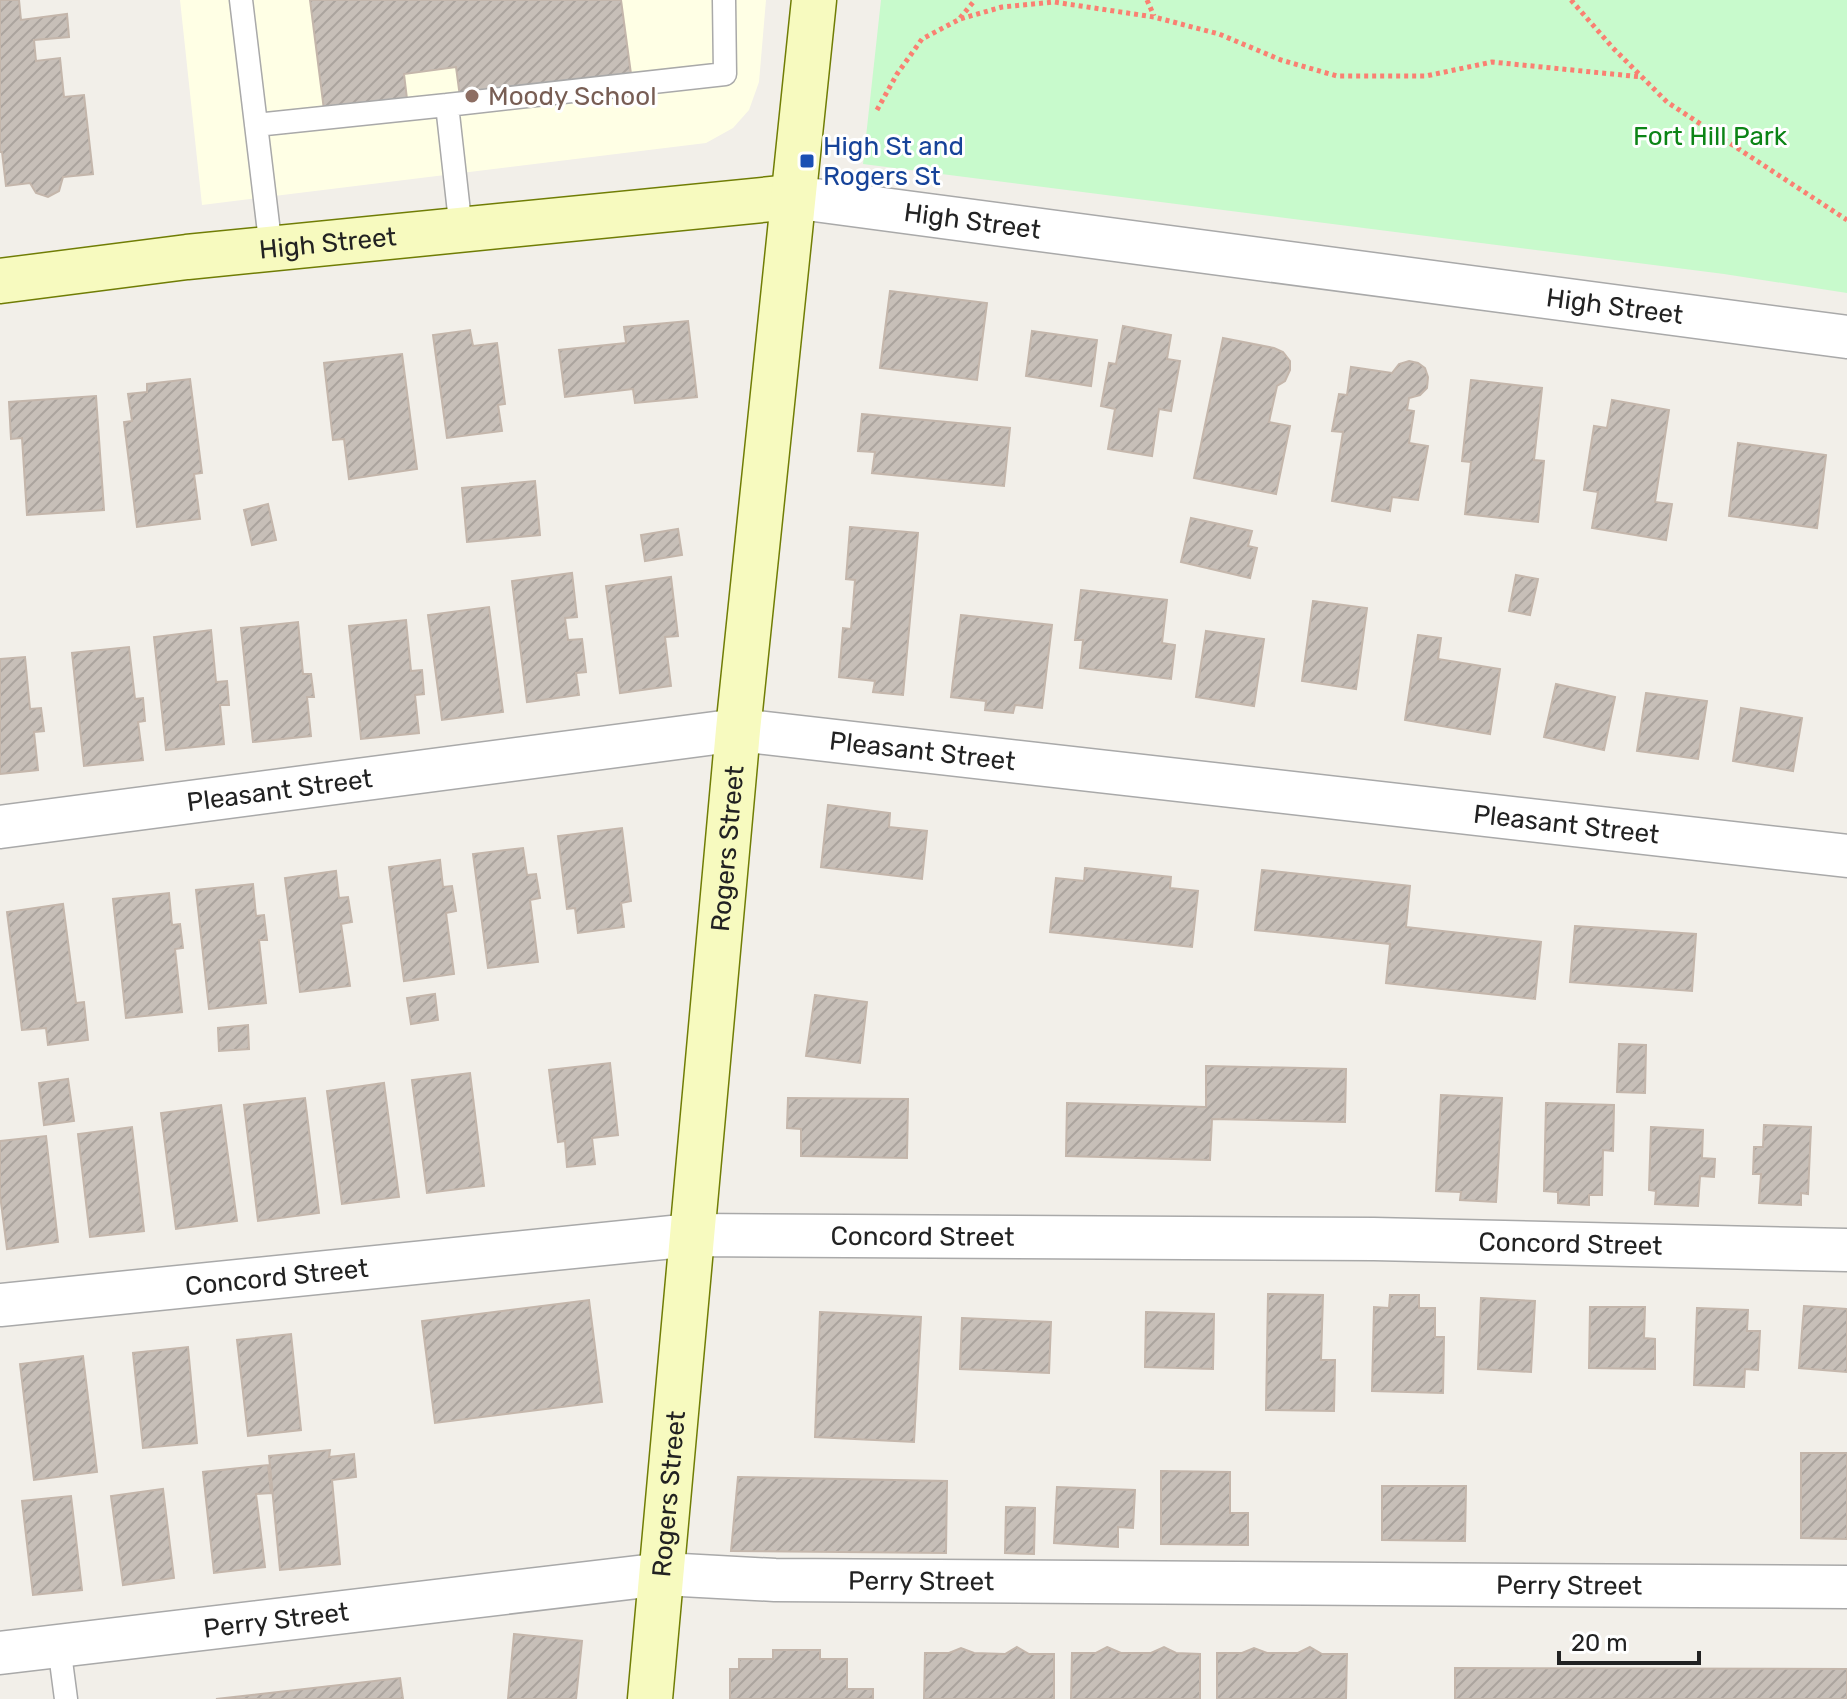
<svg xmlns="http://www.w3.org/2000/svg" width="1847" height="1699" font-family="Rubik,sans-serif">
	<defs>
		<pattern id="building-hatch" width="6" height="6" patternUnits="userSpaceOnUse" patternTransform="scale(2)"><rect width="6" height="6" fill="#c7bfb8"/><path d="M-1 1l2-2M0 6l6-6M5 7l2-2" fill="none" stroke="#aba49e"/></pattern>
	</defs>
	<rect width="100%" height="100%" fill="#f2efe9"/>
	<path fill="#ffffe5" d="M180 0H766L759 82 749 110 733 128 706 143 202 205Z"/>
	<path fill="#c8facc" d="M881 0H1847V293L1724 274 863 164Z"/>
	<path fill="url(#building-hatch)" stroke="#c4b6ab" stroke-width="2" d="M0 0H19L21 20 67 14 69 37 34 40 36 61 60 58 64 97 84 95 93 174 63 177 59 191 48 197 36 193 30 183 6 186 2 152H0Z
		M310 0H621L631 74 460 97 456 67 404 74 407 99 324 110Z
		M890 291 987 303 977 380 880 368Z
		M688 321 697 397 635 403 633 389 565 397 559 350 626 343 624 327Z
		M1123 326 1171 335 1167 359 1180 361 1171 411 1159 409 1152 456 1108 449 1115 409 1101 406 1109 363 1116 364Z
		M470 330 473 346 497 343 505 404 498 405 502 431 447 438 433 335Z
		M1032 331 1097 340 1091 386 1026 376Z
		M1223 338 1274 348 1283 352 1290 361V370L1285 381 1277 386 1269 422 1290 426 1276 494 1194 478Z
		M402 354 417 469 349 479 344 439 333 440 324 363Z
		M1409 361 1418 363 1425 368 1428 377 1427 388 1420 395 1409 398 1407 410 1414 411 1409 443 1428 446 1418 500 1392 497 1390 511 1332 501 1343 432 1332 431 1339 394 1347 395 1351 367 1392 373 1399 364Z
		M190 379 202 473 194 474 200 519 137 527 124 422 132 421 128 394 147 392V384Z
		M1471 380 1542 388 1534 460 1544 461 1538 522 1465 514 1471 462 1462 461Z
		M96 396 104 510 27 515 22 438 11 439 9 402Z
		M1612 400 1669 410 1655 502 1672 504 1666 540 1592 528 1598 492 1584 490 1594 426 1607 428Z
		M862 414 1010 428 1004 486 872 473 875 452 858 451Z
		M1738 443 1826 455 1817 528 1729 516Z
		M535 481 540 535 467 542 462 488Z
		M268 504 276 540 252 545 244 510Z
		M1191 518 1252 531 1248 546 1257 548 1250 578 1181 562Z
		M850 527 918 533 903 695 873 692 875 681 839 677 843 628 851 629 855 580 846 579Z
		M678 529 682 555 645 561 641 535Z
		M572 573 577 617 565 618 568 640 582 639 586 672 576 673 579 695 527 702 512 581Z
		M1516 575 1538 579 1530 615 1509 611Z
		M671 577 678 636 665 637 671 686 620 693 606 586Z
		M1081 590 1167 600 1162 643 1175 645 1171 679 1080 668 1083 640H1075Z
		M1313 601 1367 608 1356 689 1302 681Z
		M489 607 503 712 442 720 428 615Z
		M961 615 1052 625 1042 708 1015 705 1013 713 985 710 986 701 951 697Z
		M406 620 411 671 422 670 424 694 415 695 419 733 361 739 349 626Z
		M298 622 303 674H311L314 697H307L311 736 253 742 241 628Z
		M211 630 216 682 227 681 229 705H220L224 744 166 750 154 637Z
		M1206 631 1264 639 1254 706 1196 697Z
		M1418 635 1441 638 1438 659 1500 669 1490 734 1405 720Z
		M129 647 135 699 143 698 145 721 138 722 143 760 84 766 72 653Z
		M25 657 30 709 41 708 44 731 34 732 38 770 0 774V659Z
		M1556 684 1615 697 1604 750 1544 737Z
		M1646 693 1707 701 1698 759 1637 751Z
		M1741 708 1802 718 1793 771 1733 761Z
		M828 805 890 813 889 827 927 831 922 879 821 867Z
		M622 828 631 901 621 903 624 927 578 933 575 908 567 909 558 836Z
		M523 848 527 875 536 874 540 898 530 900 538 962 488 968 473 854Z
		M440 860 443 887 452 886 456 911 446 913 454 974 404 981 389 867Z
		M1085 868 1171 877 1170 888 1198 891 1192 947 1050 932 1056 878 1084 881Z
		M1262 870 1410 886 1406 927 1541 942 1535 999 1386 983 1390 944 1255 930Z
		M336 871 339 898 348 897 352 922 341 924 350 986 300 992 285 878Z
		M253 884 256 916 264 915 267 940H259L266 1003 209 1009 196 890Z
		M169 893 172 925 180 924 183 948 175 949 182 1012 126 1018 113 899Z
		M63 904 76 1003 84 1002 88 1040 48 1045 46 1028 22 1030 7 912Z
		M1575 926 1696 934 1692 991 1570 982Z
		M435 994 438 1020 411 1024 407 998Z
		M815 995 867 1002 860 1063 806 1056Z
		M248 1025 249 1049 219 1051 218 1028Z
		M1619 1044 1646 1045 1645 1093 1617 1092Z
		M610 1063 618 1135 592 1138 595 1164 567 1167 565 1141 558 1142 549 1070Z
		M1206 1066 1346 1069 1345 1122 1212 1119 1210 1160 1066 1156 1067 1103 1206 1107Z
		M470 1073 484 1186 427 1193 412 1080Z
		M68 1079 74 1121 44 1125 39 1083Z
		M384 1083 399 1197 342 1204 327 1091Z
		M1441 1095 1502 1098 1496 1202 1460 1200 1461 1192 1436 1191Z
		M305 1098 319 1213 258 1221 244 1105Z
		M788 1098 908 1099 907 1158 801 1156V1129L787 1128Z
		M1546 1103 1614 1105 1613 1151 1603 1150 1602 1195H1589V1205L1558 1203V1192L1544 1191Z
		M221 1105 237 1221 176 1229 161 1113Z
		M1764 1125 1811 1127 1808 1194 1801 1193V1205L1759 1203 1761 1174H1753L1754 1147H1763Z
		M132 1127 144 1231 90 1237 78 1134Z
		M1651 1127 1703 1130 1702 1158 1715 1159 1714 1177 1700 1176 1698 1206 1655 1204 1656 1191 1649 1190Z
		M46 1136 58 1242 7 1249 0 1195V1141Z
		M1268 1294 1323 1295 1321 1360H1335L1334 1411 1266 1410Z
		M1390 1295H1419V1308H1435V1337H1444L1443 1393 1372 1391 1374 1307 1389 1308Z
		M1481 1298 1535 1301 1531 1372 1478 1369Z
		M589 1300 602 1402 435 1423 422 1321Z
		M1804 1306 1847 1309V1372L1799 1368Z
		M1590 1307H1645L1644 1338 1655 1339V1369L1589 1368Z
		M1697 1308 1748 1310 1747 1331H1760L1758 1370 1745 1369 1744 1387 1694 1385Z
		M820 1312 921 1317 914 1442 815 1437Z
		M1146 1312 1214 1314 1213 1369 1145 1367Z
		M962 1318 1051 1322 1049 1373 960 1369Z
		M291 1334 301 1430 248 1436 237 1340Z
		M188 1347 197 1443 143 1448 133 1353Z
		M83 1356 97 1472 34 1480 20 1364Z
		M330 1450 329 1457 354 1454 356 1477 332 1480 340 1564 280 1570 269 1456Z
		M1801 1453H1847V1539L1801 1538Z
		M268 1465 271 1493 256 1494 265 1567 214 1573 203 1472Z
		M1161 1471 1230 1472V1513H1248V1545L1161 1544Z
		M738 1477 947 1481 946 1553 731 1551Z
		M1382 1486H1466L1465 1541 1382 1540Z
		M1057 1487 1135 1490 1133 1528 1118 1527V1547L1054 1543Z
		M163 1489 174 1578 123 1585 111 1496Z
		M71 1496 82 1590 33 1595 22 1501Z
		M1006 1507 1035 1508 1034 1554 1005 1553Z
		M514 1634 582 1641 576 1699H508Z
		M1017 1647 1029 1654H1054V1699H924L925 1653H949L961 1648 974 1653 1005 1654Z
		M1107 1647 1121 1653H1151L1164 1647 1176 1653 1200 1654V1699H1071L1072 1653H1096Z
		M1310 1647 1322 1654H1347L1346 1699H1217V1653H1242L1254 1648 1267 1653H1298Z
		M773 1650H820V1659H847V1689H873V1699H730V1669H739V1659H773Z
		M1455 1668 1847 1669V1699H1455Z
		M400 1678 403 1699H216Z"/>
	<g fill="none" stroke-linecap="round" stroke-linejoin="round">
		<defs>
			<path id="lane" d="M241 0 271 249
				M256 125 447 105
				M461 230 447 105 725 74 724 0
				M59 1646 66 1699"/>
			<g id="street">
				<path id="s1" d="M792 197 1847 337"/>
				<path id="s2" d="M0 827 738 730 1847 856"/>
				<path id="s3" d="M0 1305 692 1235 1374 1239 1847 1250"/>
				<path id="s4" d="M0 1653 663 1574 775 1580 1847 1587"/>
			</g>
			<g id="secondary">
				<path id="s5" d="M0 281 187 257 792 197"/>
				<path id="s6" d="M650 1699 738 730 814 0"/>
			</g>
		</defs>
		<use href="#lane" stroke="#a9a9a9" stroke-width="25"/>
		<use href="#street" stroke="#a9a9a9" stroke-width="45"/>
		<use href="#secondary" stroke="#707d05" stroke-width="47"/>
		<path stroke="#fa8072" stroke-width="5" stroke-dasharray="4 4" stroke-linecap="butt" d="M1147 0 1154 16
			M1571 0 1613 48 1667 102 1847 220
			M960 18 975 0
			M877 110 897 74 922 39 960 19 1002 7 1054 2 1154 17 1219 34 1281 60 1337 76H1426L1492 62 1642 77"/>
		<use href="#lane" stroke="#fff" stroke-width="22"/>
		<use href="#street" stroke="#fff" stroke-width="42"/>
		<use href="#secondary" stroke="#f7fabf" stroke-width="44"/>
	</g>
	<circle fill="#8d6e63" stroke="#fff" stroke-width="3" cx="472" cy="96" r="8"/>
	<rect fill="#1a4fb4" stroke="#fff" stroke-width="3" x="799" y="153" width="16" height="16" rx="4"/>
	<g text-anchor="middle" stroke-width="6" stroke-linejoin="round" paint-order="stroke">
		<g font-size="26" fill="#785e54" stroke="#fff" text-anchor="start">
			<text x="488" y="105">Moody School</text>
		</g>
		<g font-size="26" fill="#0c8416" stroke="#fff">
			<text x="1710" y="145">Fort Hill Park</text>
		</g>
		<g font-size="26" fill="#164399" stroke="#fff" text-anchor="start">
			<text x="823" y="155">High St and<tspan x="823" dy="30">Rogers St</tspan></text>
		</g>
		<g font-size="26" fill="#222" stroke="#fff">
			<text dy="9" stroke="none"><textPath href="#s1" startOffset="182">High Street</textPath></text>
			<text dy="9" stroke="none"><textPath href="#s5" startOffset="330">High Street</textPath></text>
			<text dy="9" stroke="none"><textPath href="#s1" startOffset="830">High Street</textPath></text>
			<text dy="9" stroke="none"><textPath href="#s2" startOffset="930">Pleasant Street</textPath></text>
			<text dy="9" stroke="none"><textPath href="#s2" startOffset="282">Pleasant Street</textPath></text>
			<text dy="9" stroke="none"><textPath href="#s2" startOffset="1578">Pleasant Street</textPath></text>
			<text dy="9" stroke="none"><textPath href="#s6" startOffset="854">Rogers Street</textPath></text>
			<text dy="9" stroke="none"><textPath href="#s3" startOffset="926">Concord Street</textPath></text>
			<text dy="9" stroke="none"><textPath href="#s3" startOffset="1574">Concord Street</textPath></text>
			<text dy="9" stroke="none"><textPath href="#s3" startOffset="278">Concord Street</textPath></text>
			<text dy="9" stroke="none"><textPath href="#s6" startOffset="206">Rogers Street</textPath></text>
			<text dy="9" stroke="none"><textPath href="#s4" startOffset="926">Perry Street</textPath></text>
			<text dy="9" stroke="none"><textPath href="#s4" startOffset="1574">Perry Street</textPath></text>
			<text dy="9" stroke="none"><textPath href="#s4" startOffset="278">Perry Street</textPath></text>
		</g>
	</g>
	<path d="M1559 1651v12h140v-12" fill="none" stroke="#222222" stroke-width="4"/>
	<text x="1571" y="1651" font-size="24" fill="#222222" stroke="#ffffff" stroke-width="6" paint-order="stroke">20 m</text>
</svg>
